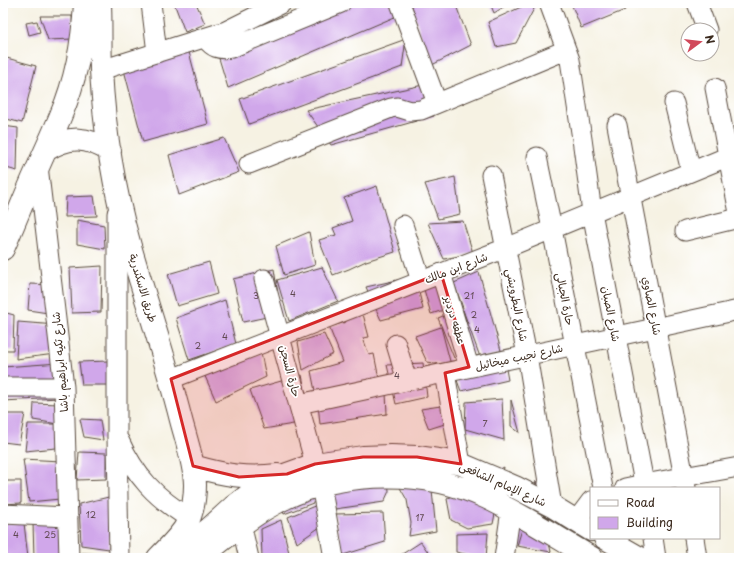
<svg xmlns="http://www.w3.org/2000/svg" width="742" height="561" font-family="'Playpen Sans','Playpen Sans Arabic',sans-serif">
	<rect width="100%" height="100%" fill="#fff"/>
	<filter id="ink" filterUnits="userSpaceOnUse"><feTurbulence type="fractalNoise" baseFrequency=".025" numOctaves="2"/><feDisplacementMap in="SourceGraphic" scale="8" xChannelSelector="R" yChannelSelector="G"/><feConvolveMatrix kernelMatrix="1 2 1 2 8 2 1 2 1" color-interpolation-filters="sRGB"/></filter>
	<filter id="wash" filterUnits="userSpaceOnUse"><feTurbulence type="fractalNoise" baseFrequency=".012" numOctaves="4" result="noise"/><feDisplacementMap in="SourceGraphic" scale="16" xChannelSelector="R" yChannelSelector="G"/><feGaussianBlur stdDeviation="0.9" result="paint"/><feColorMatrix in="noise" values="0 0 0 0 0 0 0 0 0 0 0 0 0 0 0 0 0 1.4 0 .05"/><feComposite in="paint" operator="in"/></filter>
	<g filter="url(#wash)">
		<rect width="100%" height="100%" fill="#f6f2e3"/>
		<g id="blocks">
			<path fill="#d0a7ea" d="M174 3H196L205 24 185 32Z
				M349 3H393L397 16 228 88 218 55Z
				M411 3H455L471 45 430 66Z
				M490 3H510L494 13Z
				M530 3H537L516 43 496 47 488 22Z
				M571 3H624L625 10 581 28Z
				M40 16H72L73 39 48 40Z
				M37 21 40 32 29 35 26 23Z
				M406 39 402 67 249 124 240 99Z
				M189 52 208 124 143 142 124 70Z
				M3 57 36 66 22 123 3 118Z
				M423 85 434 116 331 145 306 110Z
				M3 126 18 128 17 171 3 167Z
				M224 138 239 172 179 195 169 155Z
				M455 177 460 214 438 219 425 184Z
				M377 186 395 252 366 261 349 269 333 275 319 240 336 235 333 228 352 221 344 198Z
				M94 196 97 216 65 217 66 197Z
				M77 220 104 225 105 249 77 244Z
				M463 221 473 253 444 259 428 223Z
				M309 232 315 265 284 275 276 246Z
				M209 262 217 294 177 306 168 274Z
				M102 266 101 312 72 313 70 268Z
				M322 267 338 301 289 321 277 280Z
				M274 269 281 314 243 322 233 279Z
				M479 272 502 354 480 357 463 310 474 352 454 358 438 318 463 308 454 283Z
				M415 276 423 309 381 320 366 287Z
				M452 276 456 306 431 314 423 286Z
				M30 284 56 285 55 314 28 310Z
				M225 300 236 344 189 360 176 318Z
				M3 312 14 315 13 350H3Z
				M363 314 369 337 363 338 369 355 374 354 379 379 316 396 311 371 343 362 329 327 346 322 345 318Z
				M18 322 56 325 55 354 16 359Z
				M441 327 451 365 427 362 415 336Z
				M324 334 333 354 303 370 298 342Z
				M261 353 266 377 216 401 204 374Z
				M109 361 111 385H82L79 362Z
				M59 363V398L3 401V367Z
				M423 363 427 397 396 404 387 365Z
				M505 364 508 380 461 391 455 375Z
				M302 375 311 421 264 429 250 390Z
				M386 393 387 414 320 424 318 404Z
				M502 399 504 440 465 429 466 402Z
				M511 400 520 433 511 426Z
				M34 403 58 404V424L56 448 25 451 28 424H58L33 420Z
				M460 403V419L429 429 421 409Z
				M3 414H25L19 444 3 442Z
				M80 419 100 420 103 440 84 437Z
				M385 450 389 491 384 502 335 509 324 456Z
				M79 452 106 453V479L77 480Z
				M23 459 61 461 60 499 29 502Z
				M504 467 493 524 467 528 451 520 447 499Z
				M3 481H21V503L3 504Z
				M536 481 551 552 517 546Z
				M399 486 432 490 436 531 409 536 411 523 407 500Z
				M299 495 321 500 284 514 280 502Z
				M113 496 109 549 81 545 79 504Z
				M317 505 320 527 297 543 288 517Z
				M383 513 385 542 343 555 335 514Z
				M281 520 290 557 262 558 261 529Z
				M3 523H24L28 558H3Z
				M33 523H61L62 558H34Z
				M488 533 486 558H482L456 552V534Z
				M421 542 432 558H396Z
				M82 553 110 554 111 558H82Z"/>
		</g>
	</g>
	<g filter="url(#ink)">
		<use href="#blocks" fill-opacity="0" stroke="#57483c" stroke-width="1"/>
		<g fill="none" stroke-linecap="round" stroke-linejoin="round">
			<defs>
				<path id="minor" d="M151 3 157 53
					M400 3 437 103
					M549 3 570 60 582 139 592 212 645 488
					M697 3 707 30
					M205 38C213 48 218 50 231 48L341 3
					M101 70 226 31 282 3
					M715 88 739 213
					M674 103 691 171
					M617 125 686 488
					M537 157 552 229 603 488
					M249 164 391 108 397 107 410 111 421 110 566 50
					M38 166 64 387 69 558
					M491 175 527 355 552 506
					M117 213V437L119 558
					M403 225 421 281
					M685 231 739 218
					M441 273 469 367
					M264 279 315 464
					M396 344 407 381
					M445 373 461 464
					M171 379 506 248 739 152
					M3 387H64
					M299 404 739 310
					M119 440C135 476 156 498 189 518
					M321 485 334 558
					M625 488 644 484 739 467
					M3 514 68 517
					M576 521 591 501
					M241 524 249 558
					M653 538 656 558
					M694 538 697 558
					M504 558 511 510"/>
				<path id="major" d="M100 3C101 25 100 47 101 70 104 127 114 190 130 246 147 304 166 361 181 420 186 439 195 466 195 485 195 500 192 516 184 529 177 539 167 549 158 558
					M46 150C70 135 87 137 110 151
					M3 249C15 222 26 193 39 165 46 149 54 132 61 115 76 80 83 42 85 3
					M193 466C224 475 246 479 278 475
					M605 538 640 558
					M177 558 233 507 255 490 287 474 315 464 363 457 391 456 417 457 445 461 461 464 515 487 552 506 591 530
					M200 558C221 541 242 523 265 509 329 470 419 466 487 498 523 515 558 538 592 558"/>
			</defs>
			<use href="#minor" stroke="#57483c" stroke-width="21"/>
			<use href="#major" stroke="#57483c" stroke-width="24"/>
			<use href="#minor" stroke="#fff" stroke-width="19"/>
			<use href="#major" stroke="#fff" stroke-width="22"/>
		</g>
	</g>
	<path fill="#d62828" fill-opacity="0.2" stroke="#d62828" stroke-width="3" stroke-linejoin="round" d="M441 273 469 367 445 373 461 464 417 457H363L315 464 287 474 239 477 193 466 171 379Z"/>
	<g text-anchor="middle" stroke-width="3.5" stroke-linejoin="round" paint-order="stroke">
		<g font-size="9" fill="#604951">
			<text x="293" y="297">4</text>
			<text x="256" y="299">3</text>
			<text x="469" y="299">21</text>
			<text x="474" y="318">2</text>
			<text x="477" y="333">4</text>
			<text x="225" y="340">4</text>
			<text x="198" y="349">2</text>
			<text x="397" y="379">4</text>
			<text x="485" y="427">7</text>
			<text x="91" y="518">12</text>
			<text x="420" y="521">17</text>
			<text x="16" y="538">4</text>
			<text x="50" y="538">25</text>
		</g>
		<g font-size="11" fill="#3b2a1e" stroke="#fff">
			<text transform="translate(456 268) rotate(-21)" y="4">شارع ابن مالك</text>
			<text transform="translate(143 288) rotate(73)" y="4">طريق الاسكندرية</text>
			<text transform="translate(565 299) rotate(79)" y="4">حارة الجبالى</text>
			<text transform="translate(517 305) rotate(79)" y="4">شارع البطرويشي</text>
			<text transform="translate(652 306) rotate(79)" y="4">شارع الصاوي</text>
			<text transform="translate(611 314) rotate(79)" y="4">شارع الصبان</text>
			<text transform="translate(455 320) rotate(73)" y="4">عطفه دردير</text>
			<text transform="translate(519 357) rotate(-12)" y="4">شارع نجيب ميخائيل</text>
			<text transform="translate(60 362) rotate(-95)" y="4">شارع تكيه ابراهيم باشا</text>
			<text transform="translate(290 371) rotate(75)" y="4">حارة السجن</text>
			<text transform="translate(503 484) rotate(24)" y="4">شارع الإمام الشافعى</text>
		</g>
	</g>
	<rect width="742" height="561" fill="none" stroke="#fff" stroke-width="16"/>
	<rect x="590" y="487" width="130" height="52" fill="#ffffff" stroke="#b1aaa5"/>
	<rect x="598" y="500" width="20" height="6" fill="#ffffff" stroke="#b1aaa5"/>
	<text x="626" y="507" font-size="12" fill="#3b2a1e">Road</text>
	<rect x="598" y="517" width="20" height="12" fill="#d0a7ea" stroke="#b1aaa5"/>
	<text x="626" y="527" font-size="12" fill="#3b2a1e">Building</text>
	<g transform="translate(700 42) rotate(75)"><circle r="19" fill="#ffffff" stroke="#b1aaa5"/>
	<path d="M0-3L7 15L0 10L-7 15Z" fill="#d1495b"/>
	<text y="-6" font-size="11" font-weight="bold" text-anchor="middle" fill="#3b2a1e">N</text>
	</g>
</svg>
